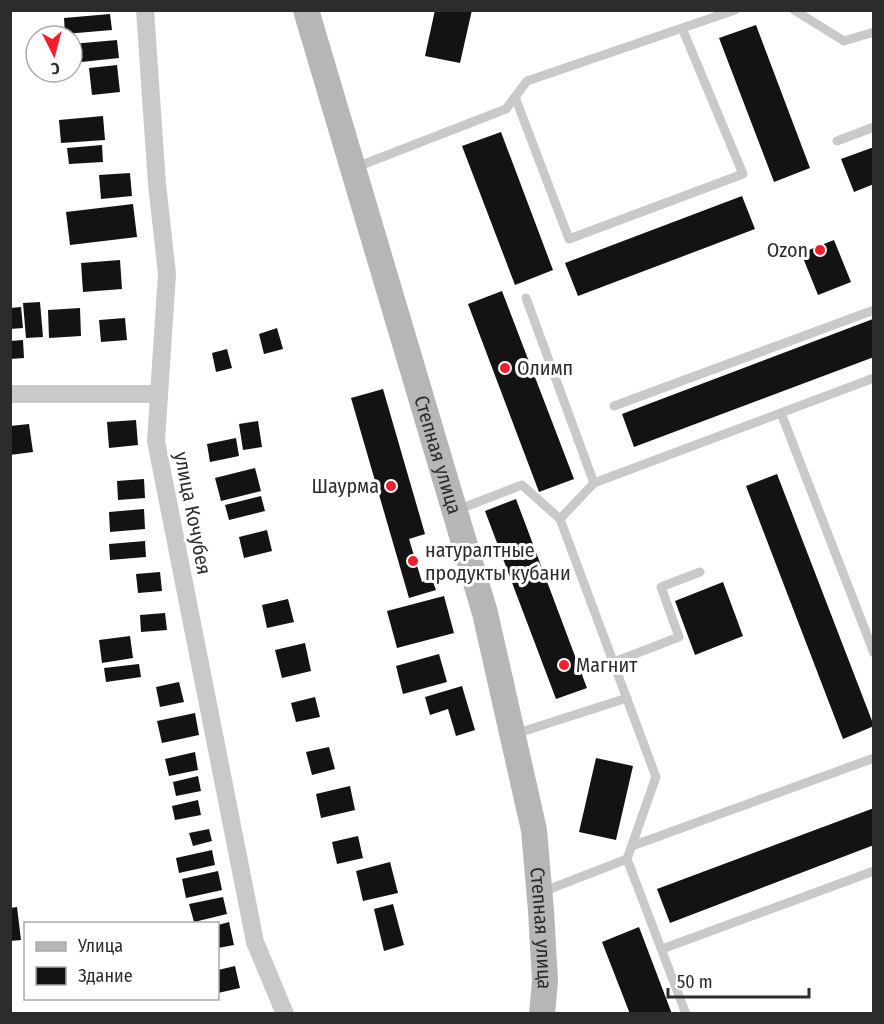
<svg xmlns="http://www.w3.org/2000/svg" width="884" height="1024" font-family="'Fira Sans Condensed',sans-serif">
	<rect width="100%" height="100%" fill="#fff"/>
	<path fill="#131313" d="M435 10H472L460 63 425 56Z
		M110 14 112 30 65 34 64 18Z
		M756 25 810 168 774 182 719 38Z
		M117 40 119 58 72 63V44Z
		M117 65 120 92 92 95 89 68Z
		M103 116 105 140 61 143 59 120Z
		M501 132 553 270 515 285 462 146Z
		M102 145 103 162 69 164 67 148Z
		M874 147V184L854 192 841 159Z
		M130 173 132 196 101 199 99 175Z
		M742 196 755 229 578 296 565 263Z
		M133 204 137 237 70 245 66 212Z
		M834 240 851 282 818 295 801 253Z
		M120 260 122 289 83 292 81 263Z
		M502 291 574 479 539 492 468 304Z
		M40 302 43 337 26 338 23 303Z
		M21 307 23 328 10 329V308Z
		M80 308 81 336 49 338 48 310Z
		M125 318 127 340 101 342 99 320Z
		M873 319 874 357 634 447 622 414Z
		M277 328 283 349 264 354 259 334Z
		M23 340 24 358 10 359V341Z
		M227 349 232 368 216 372 212 353Z
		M383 389 425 534 409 539 422 582 432 579 436 590 409 598 351 398Z
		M136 420 138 445 109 448 107 422Z
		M258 421 262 447 243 450 239 424Z
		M29 424 33 452 10 455V426Z
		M236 438 239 456 210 462 207 444Z
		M255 468 261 491 221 501 215 478Z
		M777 474 874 726 843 739 746 486Z
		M144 479 145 498 118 500 117 481Z
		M261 496 265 511 229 520 225 505Z
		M516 499 587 688 556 699 485 511Z
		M144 509 145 529 110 532 109 512Z
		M267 530 272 551 244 558 239 537Z
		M145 541 146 557 110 560 109 544Z
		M160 572 162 591 138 593 136 574Z
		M723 582 743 636 695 655 675 601Z
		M444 596 454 633 397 648 387 611Z
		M288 599 294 622 267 628 262 605Z
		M165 613 167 630 141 632 140 615Z
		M130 636 133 658 102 663 99 640Z
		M305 643 311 671 282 678 275 650Z
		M439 654 447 682 403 694 396 666Z
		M139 664 141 677 106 682 104 668Z
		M179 682 184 702 160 707 156 687Z
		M462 686 475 730 456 736 448 709 430 715 425 697Z
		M315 697 320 717 296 722 291 703Z
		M195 713 199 735 162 743 157 721Z
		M329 747 335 769 312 775 306 752Z
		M195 752 198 770 169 776 165 759Z
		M596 758 633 766 616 840 579 832Z
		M198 776 201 791 176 796 173 782Z
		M350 786 355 810 321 818 316 794Z
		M198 800 201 815 175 820 172 806Z
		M874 808V845L670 923 657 889Z
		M209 829 212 841 193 846 189 833Z
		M358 836 363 858 337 864 332 842Z
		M212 850 215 865 179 873 176 858Z
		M390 862 398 893 363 901 356 871Z
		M218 871 222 890 186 898 182 879Z
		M223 897 227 914 194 922 189 904Z
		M393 904 404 945 384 951 374 909Z
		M17 907 21 940 10 941V908Z
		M229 922 234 945 218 948V925Z
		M639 927 672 1014H630L602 942Z
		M235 966 240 988 218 993V970Z"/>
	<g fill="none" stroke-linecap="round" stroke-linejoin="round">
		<path stroke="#c9c9c9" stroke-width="9" d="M794 10 844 41 874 32
			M515 97 569 239 743 174 682 28
			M837 141 874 127
			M354 168 506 109 527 81 735 10
			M526 298 594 483 560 519 656 777 627 859
			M614 406 874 310
			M781 413 874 653
			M594 483 874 378
			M457 510 522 485 560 519
			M614 662 679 637 661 587 700 572
			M515 734 627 698
			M632 846 874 758
			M542 892 627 859 686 1014
			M662 949 874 871"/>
		<path stroke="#c9c9c9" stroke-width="18" d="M145 10 157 184 167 274 156 441 255 942 285 1014
			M10 394H158"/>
		<path stroke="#b6b6b6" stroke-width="26" id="s1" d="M306 10 485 613 534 830 541 911 545 981 542 1014"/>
	</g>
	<g fill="#f51d2c" stroke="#fff" stroke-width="2">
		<circle cx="820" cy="250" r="6"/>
		<circle cx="505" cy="368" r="6"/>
		<circle cx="391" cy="486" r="6"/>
		<circle cx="413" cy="561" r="6"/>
		<circle cx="564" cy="665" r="6"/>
	</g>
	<g text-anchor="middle" stroke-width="6" stroke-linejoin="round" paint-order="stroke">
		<g font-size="20" fill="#2c2c2c" stroke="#fff" text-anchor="start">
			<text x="808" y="257" text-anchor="end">Ozon</text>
			<text x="517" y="375">Олимп</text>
			<text x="379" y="493" text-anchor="end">Шаурма</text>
			<text x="425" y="557">натуралтные<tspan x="425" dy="23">продукты кубани</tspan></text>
			<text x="576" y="672">Магнит</text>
		</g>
		<g font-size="20" fill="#2c2c2c" stroke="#fff">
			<text dy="7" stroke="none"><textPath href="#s1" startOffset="464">Степная улица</textPath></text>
			<text transform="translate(193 513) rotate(79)" y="7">улица Кочубея</text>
			<text dy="7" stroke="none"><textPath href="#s1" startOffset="950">Степная улица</textPath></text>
		</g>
	</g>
	<rect width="884" height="1024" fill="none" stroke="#2c2c2c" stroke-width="24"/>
	<rect x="24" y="922" width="195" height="78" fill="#ffffff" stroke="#ababab" stroke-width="1.5"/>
	<rect x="36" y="942" width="30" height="9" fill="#b6b6b6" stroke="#ababab" stroke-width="1.5"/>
	<text x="78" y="952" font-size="18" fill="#2c2c2c">Улица</text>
	<rect x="36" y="967" width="30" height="18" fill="#131313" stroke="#ababab" stroke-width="1.5"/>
	<text x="78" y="982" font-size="18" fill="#2c2c2c">Здание</text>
	<g transform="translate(54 54) rotate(174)"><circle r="28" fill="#ffffff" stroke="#ababab" stroke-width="1.5"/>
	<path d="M0-4.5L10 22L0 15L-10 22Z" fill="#f51d2c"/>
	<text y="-9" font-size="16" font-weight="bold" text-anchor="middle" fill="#2c2c2c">С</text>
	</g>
	<path d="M668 988v9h141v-9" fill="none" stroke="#2c2c2c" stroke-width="3"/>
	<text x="677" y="988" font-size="18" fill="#2c2c2c" stroke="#ffffff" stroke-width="4.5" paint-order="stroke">50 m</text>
</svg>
